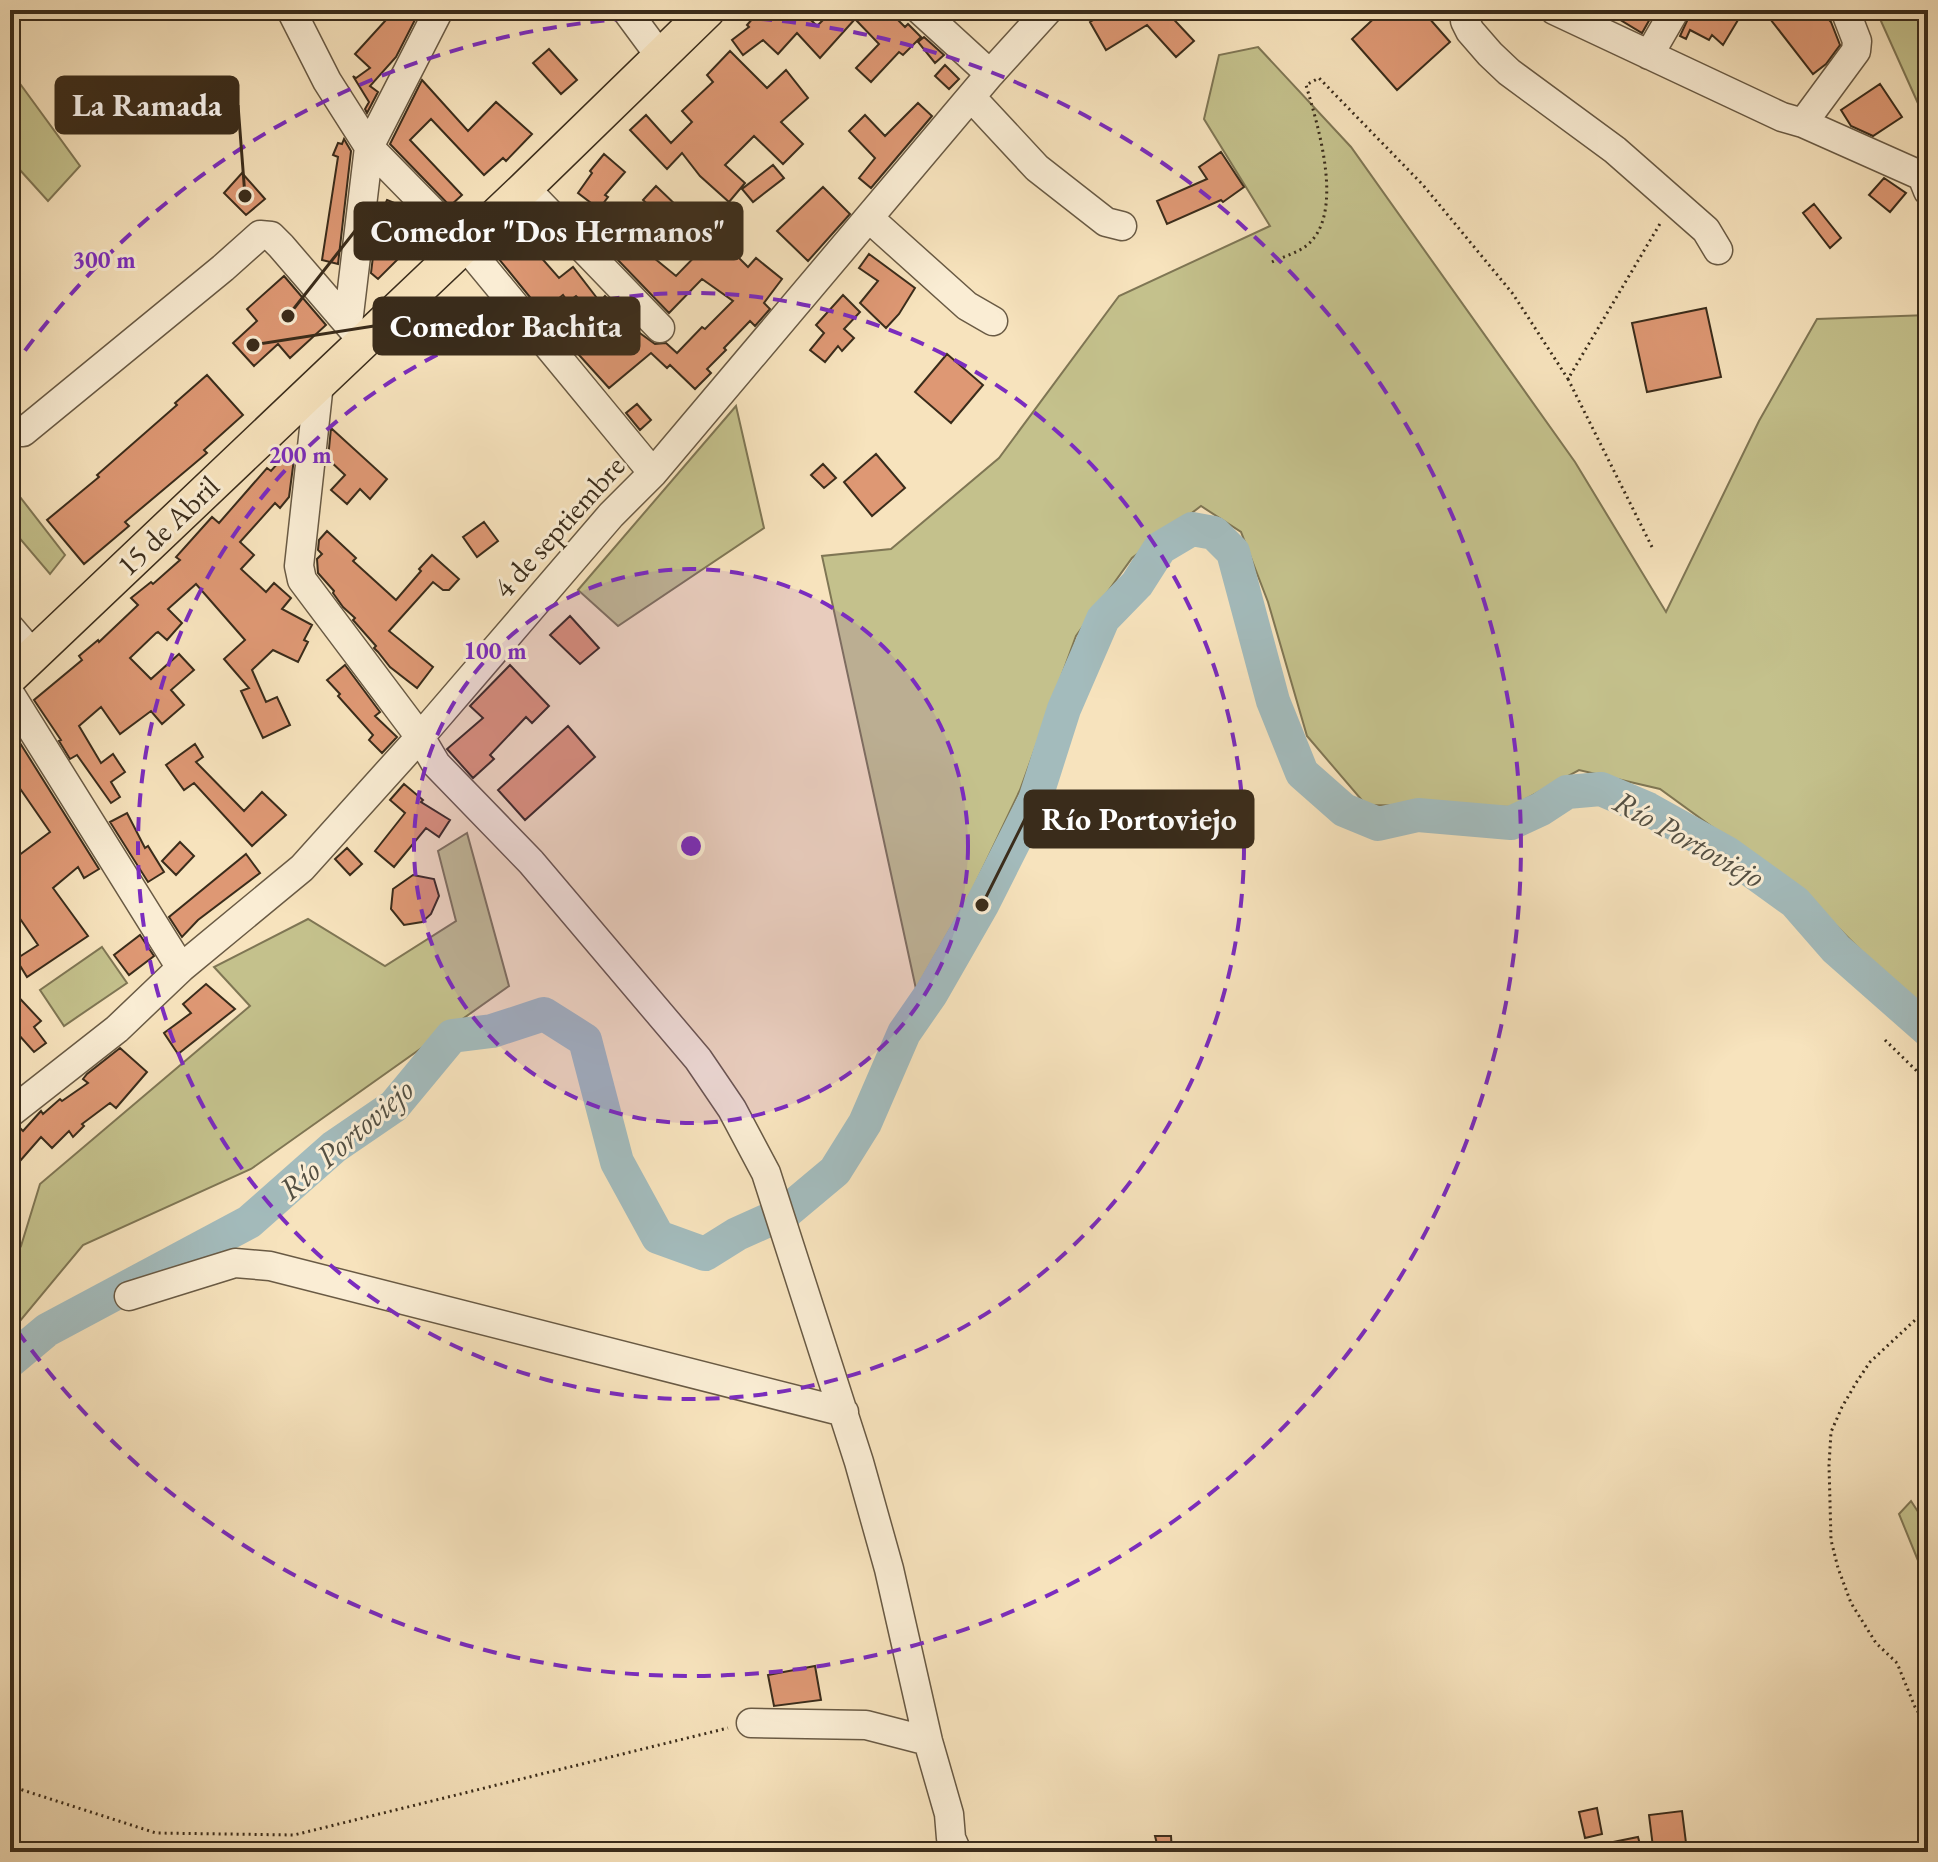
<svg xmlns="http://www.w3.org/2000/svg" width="1938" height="1862" font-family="'EB Garamond',serif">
	<rect width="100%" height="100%" fill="#f7e3bd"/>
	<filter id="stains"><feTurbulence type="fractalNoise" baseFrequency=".0025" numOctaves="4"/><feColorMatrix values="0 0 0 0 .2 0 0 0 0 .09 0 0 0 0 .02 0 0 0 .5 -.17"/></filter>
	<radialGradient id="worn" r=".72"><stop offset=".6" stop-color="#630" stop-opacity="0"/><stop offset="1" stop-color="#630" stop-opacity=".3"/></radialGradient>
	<path fill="#c4c18c" stroke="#7f7654" stroke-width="2" d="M1876 10H1928V115L1921 110Z
		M1258 47 1351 147 1575 462 1666 612 1759 421 1817 319 1928 315V1013L1889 979 1807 896 1660 789 1579 770 1511 807 1366 805 1307 736 1268 602 1241 532 1201 506 1132 558 1076 636 1020 790 972 891 916 989 822 556 891 549 999 458 1119 296 1270 226 1204 119 1219 55Z
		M10 70 80 166 48 201 10 159Z
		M736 406 764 528 618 626 578 590Z
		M10 484 65 555 50 574 10 527Z
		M467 833 509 986 251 1169 83 1245 10 1333V1264L21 1246 40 1184 250 1006 214 967 308 919 385 966 456 921 438 851Z
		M102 947 127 983 64 1026 40 990Z
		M1911 1501 1928 1527V1585L1899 1514Z"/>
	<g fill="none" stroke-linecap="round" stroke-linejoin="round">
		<path stroke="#a3bbbc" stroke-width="34" d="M10 1361 47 1330 249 1222 334 1147 394 1106 452 1036 492 1031 544 1014 585 1040 617 1162 658 1237 705 1254 737 1234 786 1212 835 1171 865 1123 904 1033 931 994 982 905 1035 800 1064 709 1103 619 1137 584 1160 548 1192 529 1214 533 1233 552 1273 701 1302 773 1344 810 1378 824 1418 815 1511 823 1541 809 1567 792 1601 789 1648 809 1727 853 1795 902 1836 949 1928 1030"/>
	</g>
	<path fill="#de9874" stroke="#3a2c1b" stroke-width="2" d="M395 10H420L396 57 370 86 378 92 367 113 365 109 369 102 353 76 356 78 370 68 355 54Z
		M760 10H801L817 26 833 10H888L905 27 908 24 921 37 903 55 899 52 871 82 856 68 879 44 855 19 820 58 797 33 778 54 763 40 743 55 732 40 749 27 747 25Z
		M1110 10H1165L1194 41 1176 57 1147 25 1106 50 1090 22Z
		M1383 10H1422L1450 42 1397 90 1352 39Z
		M1604 10H1655L1642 33Z
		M1692 10H1744L1723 45 1712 35 1709 40 1690 30 1686 39 1680 36Z
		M1782 10H1820L1831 22 1840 45 1826 64 1813 74 1771 20Z
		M924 37 944 55 935 63 918 42Z
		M549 49 577 80 561 94 533 63Z
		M730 51 767 88 786 70 808 98 781 122 803 144 783 164 754 136 725 165 745 183 729 202 700 176 682 153 667 169 630 130 646 115 671 143 692 122 682 111 713 82 707 75Z
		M945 65 959 79 949 89 935 76Z
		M422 80 468 131 496 102 532 134 506 161 503 158 484 175 431 119 410 140 462 195 450 206 390 144Z
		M1880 84 1902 117 1873 136 1851 126 1841 110Z
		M918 103 932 116 871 188 859 178 875 158 849 131 865 115 885 136Z
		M344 139 351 151 338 264 322 260 338 157 333 155 338 143 342 144Z
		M1221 152 1244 187 1223 202 1221 200 1167 224 1157 201 1207 179 1199 167Z
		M604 154 625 172 605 195 608 197 599 209 578 193 592 173 590 171Z
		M773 165 784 178 753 202 742 189Z
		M242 173 265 199 246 215 224 193Z
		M1884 178 1906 193 1890 212 1869 195Z
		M656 186 679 208 666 222 643 200Z
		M823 187 850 214 808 261 777 231Z
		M387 200 402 206 415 218 393 249 403 254 378 279 371 273 377 223Z
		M1814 204 1841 238 1830 248 1803 213Z
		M535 223 553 242 538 254 559 278 573 267 600 302 605 296 637 331 655 344 666 343 677 353 702 327 705 329 733 301 702 279 669 313 616 258 632 240 676 276 709 242 713 246 720 239 748 267 756 258 782 279 764 303 770 309 755 326 750 321 724 348 726 350 707 369 711 373 695 389 670 365 667 368 651 353 609 388 570 345 598 318 576 296 568 302 563 295 542 312 494 253 500 248 503 250 521 234 523 236Z
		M869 254 915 288 899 314 886 328 860 303 878 281 859 268Z
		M284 276 326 325 290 358 278 344 254 366 233 343 257 321 247 309Z
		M843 295 860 312 844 329 854 338 842 351 838 346 825 362 810 350 824 333 816 325Z
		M1706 308 1721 377 1647 392 1632 323Z
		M947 354 983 385 951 423 915 392Z
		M207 375 243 415 204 450 207 453 125 522 129 526 84 564 47 520 99 477 97 475 177 405 175 403Z
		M637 404 651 420 640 430 626 413Z
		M331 428 387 479 370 499 360 489 347 504 331 490 345 475 328 459Z
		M287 453 294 459 289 497 280 508 275 503 240 542 254 555 241 569 266 592 274 583 291 598 282 609 312 625 304 640 308 642 298 662 273 650 252 670 266 702 277 697 290 725 263 738 241 691 249 688 224 659 245 640 196 584 168 609 182 623 167 640 158 632 156 633 130 658 151 679 179 654 194 670 171 690 184 705 162 724 151 711 120 734 101 707 79 726 101 763 113 754 125 772 111 782 120 797 111 803 77 755 70 759 59 741 61 740 34 700 82 660 79 656 98 640 99 642 138 605 131 598 151 582 153 584 180 560 176 557 212 517 219 523 267 468 271 471Z
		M876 454 905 488 872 516 844 482Z
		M823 464 836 478 824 488 811 475Z
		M484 522 498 541 477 557 463 537Z
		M327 531 356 558 353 561 396 600 421 571 419 569 432 555 459 579 449 590H443L433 582 389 631 433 667 417 688 390 667 378 652 374 648 376 646 353 620 355 618 343 607 333 593 334 591 318 573 317 559 322 554 318 550 319 540Z
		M570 616 599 648 580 664 550 635Z
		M345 665 380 712 375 716 397 737 382 753 369 740 373 735 338 696 340 694 327 680Z
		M510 665 549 706 532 723 526 717 490 755 494 759 473 778 447 749 483 718 470 706Z
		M568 726 595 757 525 820 498 790Z
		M10 727 99 869 84 878 78 867 53 888 88 936 27 977 16 959 38 945 10 904V862L50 832 10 774Z
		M195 744 203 757 196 762 244 811 262 792 286 815 252 846 194 783 184 790 166 765Z
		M404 784 423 800 421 802 450 820 439 837 426 828 394 867 375 851 405 813 390 800Z
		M127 813 145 848 148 846 164 872 148 882 110 822Z
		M180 842 194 856 176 875 162 861Z
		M347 848 362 864 350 875 335 859Z
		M246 854 260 873 198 920 182 937 169 917Z
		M413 875 434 879 439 896 431 914 422 922 404 925 391 909 393 889Z
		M140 935 154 956 129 975 114 955Z
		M206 984 235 1009 178 1054 164 1033 191 1013 183 1004Z
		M10 988 41 1021 34 1027 46 1043 34 1052 10 1025Z
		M120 1048 147 1072 116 1108 110 1103 82 1124 84 1126 73 1137 69 1131 52 1148 41 1137 20 1161 10 1152V1137L19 1127 23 1131 41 1111 43 1114 60 1099 62 1101 88 1083 83 1079 87 1074Z
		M815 1666 821 1700 774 1706 768 1675Z
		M1597 1808 1602 1834 1585 1838 1579 1812Z
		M1682 1811 1686 1843 1653 1847 1649 1815Z
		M1155 1836H1171L1172 1852H1159Z
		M1638 1837 1642 1852H1599L1598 1845Z"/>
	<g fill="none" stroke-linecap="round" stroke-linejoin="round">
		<defs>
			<path id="minor" d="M291 10 327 81 369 147 464 244 653 473
				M626 10 660 56
				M920 10 990 74
				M1467 10 1465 21 1470 31 1490 54 1509 72 1615 150 1706 230 1718 250
				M1554 10 1782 117 1803 123 1922 176 1928 191
				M1649 55 1675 10
				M971 97 1037 168 1106 222 1122 226
				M1803 123 1856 51 1857 41 1845 10
				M525 188 660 328
				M870 219 967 306 993 321
				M348 323 369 147 439 10
				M319 383 299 566 302 580 420 737 436 764 531 862 698 1059 732 1109 766 1173 859 1462 889 1569 928 1741 949 1814 951 1838 957 1852
				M23 432 223 268 260 235 271 236 281 246 363 341
				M10 628 33 655
				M10 694 181 968
				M10 1113 117 1029 181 968 302 868 420 737 611 515 653 473 990 74 1048 10
				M129 1296 235 1263 270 1266 844 1412
				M751 1723 866 1725 928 1741"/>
			<path id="major" d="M10 677 525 188 708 10"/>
		</defs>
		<use href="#minor" stroke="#695a44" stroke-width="31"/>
		<use href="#major" stroke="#3a2c1b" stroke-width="37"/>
		<path stroke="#3a2c1b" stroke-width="3" stroke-dasharray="2 4" stroke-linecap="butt" d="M1272 262C1282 257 1297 253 1306 246 1346 215 1318 126 1306 85L1319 78 1423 185 1513 294 1568 379
			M1652 547 1568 379 1661 222
			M1885 1040 1928 1082
			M1928 1308 1870 1362 1856 1383 1842 1407 1831 1432 1829 1465 1831 1540 1838 1568 1851 1603 1876 1643 1897 1663 1915 1707 1928 1728
			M10 1786 156 1833 294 1835 728 1728"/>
		<use href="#minor" stroke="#faedd4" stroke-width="28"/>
		<use href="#major" stroke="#f7e3bd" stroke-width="34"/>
	</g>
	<circle cx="691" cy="846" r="277" fill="#7b2cbf" fill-opacity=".12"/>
	<g fill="none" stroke="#7b2cbf" stroke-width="4" stroke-dasharray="14 10">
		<circle cx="691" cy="846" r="277"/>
		<circle cx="691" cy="846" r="553"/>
		<path d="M11 370A830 830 0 1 1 11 1322"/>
	</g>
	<g text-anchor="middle" stroke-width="6" stroke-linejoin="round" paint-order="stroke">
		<g font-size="30" fill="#3a2c1b" stroke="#faedd4">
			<text transform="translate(168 526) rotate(-44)" y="10">15 de Abril</text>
			<text transform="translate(559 527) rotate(-48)" y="10">4 de septiembre</text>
		</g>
		<g font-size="32" font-style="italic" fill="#545043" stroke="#faedd4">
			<text transform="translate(1689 839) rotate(29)" y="11">Río Portoviejo</text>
			<text transform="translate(346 1139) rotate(-41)" y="11">Río Portoviejo</text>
		</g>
	</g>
	<circle cx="691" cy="846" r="12" fill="#7b2cbf" stroke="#faedd4" stroke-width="4"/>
	<g font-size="24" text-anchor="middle" font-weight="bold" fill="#7b2cbf" stroke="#faedd4" stroke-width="6" stroke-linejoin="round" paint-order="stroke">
		<text x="104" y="268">300 m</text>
		<text x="300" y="463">200 m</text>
		<text x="495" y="659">100 m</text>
	</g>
	<path fill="none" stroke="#3a2c1b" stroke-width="3" d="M245 196L238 105M288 316L355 231M253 345L374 326M982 905L1025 819"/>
	<g fill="#3a2c1b" stroke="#faedd4" stroke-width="3">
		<circle cx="245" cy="196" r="8"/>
		<circle cx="288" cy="316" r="8"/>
		<circle cx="253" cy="345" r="8"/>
		<circle cx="982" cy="905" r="8"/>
	</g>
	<g fill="#3a2c1b" stroke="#3a2c1b" stroke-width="3">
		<rect x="56" y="77" width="182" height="56" rx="8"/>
		<rect x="355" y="203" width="387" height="56" rx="8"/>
		<rect x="374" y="298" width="265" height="56" rx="8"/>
		<rect x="1025" y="791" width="228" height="56" rx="8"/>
	</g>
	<g font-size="32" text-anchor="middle" font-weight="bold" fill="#fff">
		<text x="147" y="116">La Ramada</text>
		<text x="548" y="242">Comedor "Dos Hermanos"</text>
		<text x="506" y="337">Comedor Bachita</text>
		<text x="1139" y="830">Río Portoviejo</text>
	</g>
	<rect width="1938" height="1862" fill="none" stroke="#f7e3bd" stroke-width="40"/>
	<rect x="12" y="12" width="1914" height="1838" fill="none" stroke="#3a2c1b" stroke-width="4"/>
	<rect x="20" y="20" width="1898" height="1822" fill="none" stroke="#3a2c1b" stroke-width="2"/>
	<rect width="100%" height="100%" filter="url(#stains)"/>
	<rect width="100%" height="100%" fill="url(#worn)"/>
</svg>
